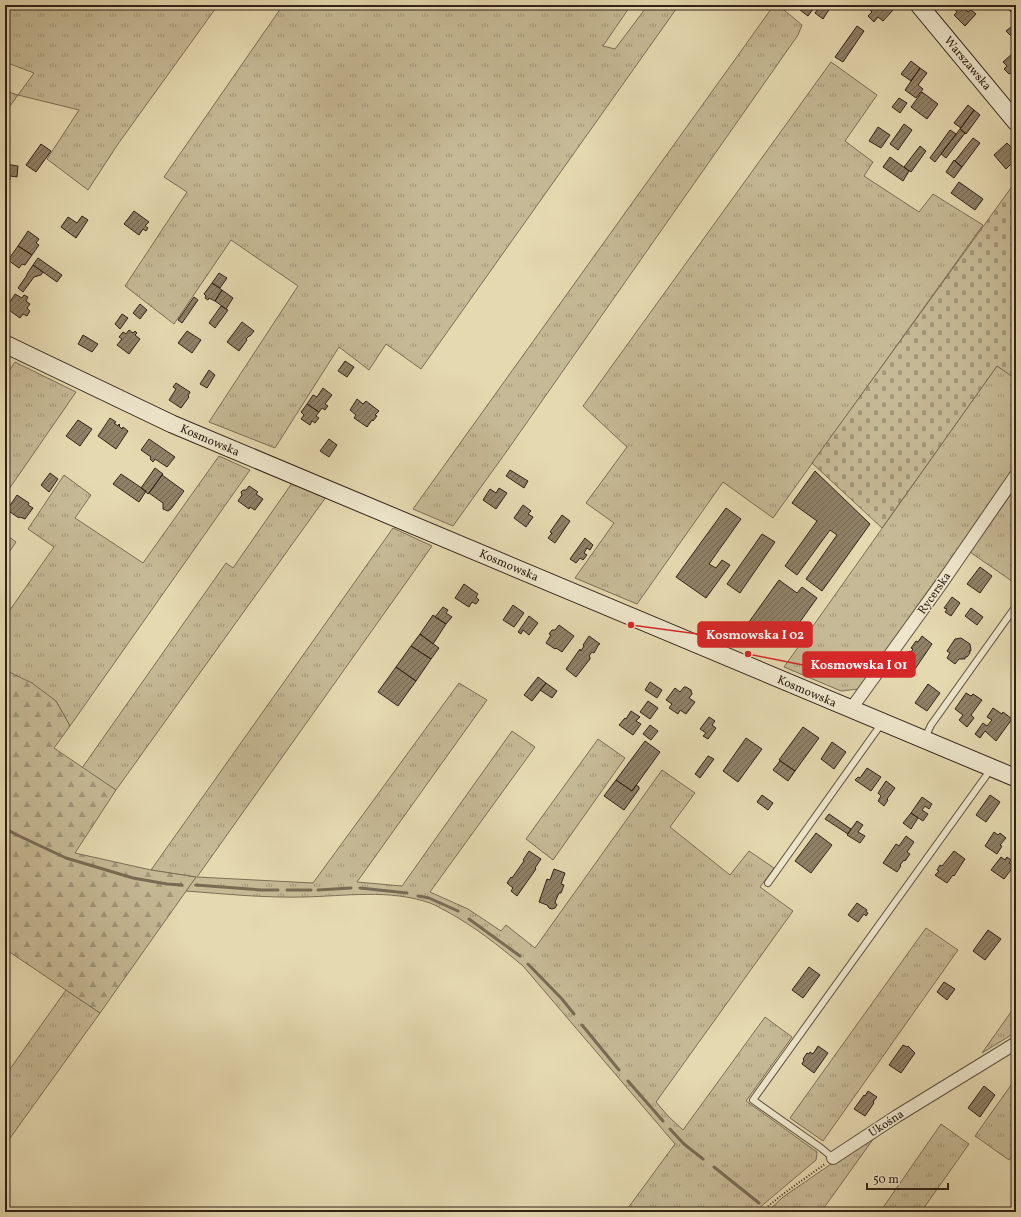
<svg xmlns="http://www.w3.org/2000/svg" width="1021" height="1217" font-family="Vollkorn,serif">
	<defs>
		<pattern id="grass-tufts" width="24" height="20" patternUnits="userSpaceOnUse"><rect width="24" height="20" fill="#c6ba96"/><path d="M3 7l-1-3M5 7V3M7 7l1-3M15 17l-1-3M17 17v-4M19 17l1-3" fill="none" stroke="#a19779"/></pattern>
		<pattern id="forest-firs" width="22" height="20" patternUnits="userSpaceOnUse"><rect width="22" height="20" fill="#c6ba96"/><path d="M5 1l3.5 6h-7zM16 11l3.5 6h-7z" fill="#a19779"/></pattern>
		<pattern id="cemetery-stones" width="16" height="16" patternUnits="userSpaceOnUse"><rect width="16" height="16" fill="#c6ba96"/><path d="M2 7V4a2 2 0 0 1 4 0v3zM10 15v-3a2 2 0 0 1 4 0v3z" fill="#a19779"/></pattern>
		<pattern id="building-hatch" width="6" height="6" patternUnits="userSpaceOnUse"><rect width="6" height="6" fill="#8f8167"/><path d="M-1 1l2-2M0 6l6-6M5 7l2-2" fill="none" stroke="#756954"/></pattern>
	</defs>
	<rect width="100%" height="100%" fill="#e5d9b0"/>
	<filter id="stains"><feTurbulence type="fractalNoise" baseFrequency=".005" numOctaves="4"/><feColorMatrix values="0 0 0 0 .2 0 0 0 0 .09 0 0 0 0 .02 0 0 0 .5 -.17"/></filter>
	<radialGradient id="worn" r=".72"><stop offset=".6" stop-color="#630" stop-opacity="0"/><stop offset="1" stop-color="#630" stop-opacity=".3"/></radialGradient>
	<path fill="url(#grass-tufts)" stroke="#7c6e56" d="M5 5H218L118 144 88 190 47 159 79 110 18 95 5 113V91L18 95 34 73 5 62Z
		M283 5H631L603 46 615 49 648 5H679L421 369 386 344 369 370 339 347 275 448 209 422 298 286 231 240 174 324 125 286 187 192 164 177Z
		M774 5H778L802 25 798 35 509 448 453 526 413 509Z
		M831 62 877 95 845 141 873 162 864 176 919 212 933 194 983 225 773 518 723 482 637 604 575 578 614 523 586 503 627 447 583 406Z
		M15 362 76 392 5 495V377Z
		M997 366 1016 379V466L859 689 841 691 784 667Z
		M219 456 250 470 70 726 56 701 5 670V617L54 547 28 529 64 475 91 495 75 518 143 563Z
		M292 483 326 497 116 790 82 768 226 563 233 568Z
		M1016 487V584L970 552Z
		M393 528 432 546 197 877 313 883 459 683 487 700 357 882 402 886 512 731 535 747 430 892 468 909 501 931 506 925 535 948 662 770 695 793 670 827 730 875 749 851 774 868 760 887 793 911 656 1102 669 1117 683 1130 765 1017 792 1037 746 1101 817 1152 816 1160 758 1209 752 1212H625L675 1144 523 966C499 946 474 926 446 911 441 909 436 905 430 903 390 889 346 896 304 897 265 898 225 894 186 891L196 877 151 870Z
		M5 534 16 542 5 558Z
		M598 739 625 758 553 860 526 839Z
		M926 928 958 950 823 1141 790 1118Z
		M66 990 100 1013 5 1145V1076Z
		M1016 1005V1032L982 1053Z
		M1016 1078V1150L1009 1160 975 1136Z
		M941 1124 969 1144 921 1212H880Z
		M879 1131 821 1212H767L783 1197Z"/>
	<path fill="url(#forest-firs)" stroke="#7c6e56" d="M5 670 32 683 56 701 70 726 54 748 116 790 75 853 151 870 196 877 100 1013 5 949Z"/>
	<path fill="url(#cemetery-stones)" stroke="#7c6e56" d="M1016 181V379L997 366 882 528 812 463Z"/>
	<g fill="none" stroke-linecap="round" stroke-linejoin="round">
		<path stroke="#786b54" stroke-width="3" d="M5 828 15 834 66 858 133 878 167 884 182 885
			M196 885 261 890H278
			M360 888 407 893
			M287 890H311
			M318 890 351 888
			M418 896 429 898 458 911
			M469 919 520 956
			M528 964 562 999 574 1014
			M582 1025 619 1070
			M628 1081 663 1121
			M670 1129 684 1144 703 1159
			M714 1167 759 1203"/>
	</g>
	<path fill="url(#building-hatch)" stroke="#312217" d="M803 5H816L808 16 800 10Z
		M821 5H832L823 19 815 13Z
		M871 5H889L894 9 883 21 878 17 874 22 868 16 872 12 868 8Z
		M956 5H958L961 8 962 6 968 12 971 10 976 14 965 26 954 15 957 12 953 8Z
		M1007 5H1016V11L1013 14 1006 7Z
		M1016 23V35L1013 38 1006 31Z
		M857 26 864 31 843 62 835 57Z
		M1013 53 1016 57V76L1012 72 1009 74 1004 69 1007 66 1003 62Z
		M911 61 920 68 911 81 901 74Z
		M920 68 927 73 918 85 923 89 916 98 905 90Z
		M922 92 938 104 927 119 911 107Z
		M899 98 907 103 900 113 892 107Z
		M968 105 974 110 961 128 954 123Z
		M974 110 980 115 966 134 960 129Z
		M904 124 912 130 898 150 890 144Z
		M878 127 890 135 881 148 869 141Z
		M960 129 965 133 946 158 941 154Z
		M950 130 956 134 935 162 930 158Z
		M973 138 980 143 962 167 955 161Z
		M1007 143 1016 152V159L1006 169 994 155Z
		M41 144 51 151 36 172 26 165Z
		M920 146 926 151 911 172 904 167Z
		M890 157 909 171 903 181 883 167Z
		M954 160 962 167 954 178 946 172Z
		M5 164 18 166 17 177 10 176V180H5Z
		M959 182 983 199 975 210 951 193Z
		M134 211 149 222 145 226 148 228 146 231 143 229 139 235 124 224Z
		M82 216 88 220 76 238 61 227 68 217 77 223Z
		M28 231 39 239 36 243 39 245 32 255 18 246Z
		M18 246 32 255 25 265 22 264 19 268 8 260Z
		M38 258 62 275 57 282 33 265Z
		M33 265 43 272 41 275 34 277 23 292 18 288 27 275V274Z
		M219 273 227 278 220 288 212 283Z
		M212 283 222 290 215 301 209 298 208 300 205 298 206 296 204 294Z
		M222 290 233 298 226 309 215 301Z
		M15 294 22 298 24 295 28 297 26 301 30 304 27 308 30 311 27 316 23 314 20 318 6 308Z
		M194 297 198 300 182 323 178 320Z
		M140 304 147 310 140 319 133 313Z
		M221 306 228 310 215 328 209 323Z
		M122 314 128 318 120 329 115 324Z
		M242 322 254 331 250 336H249L246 339 247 340 239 351 227 342Z
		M129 330 133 333 135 331 137 333 135 335 140 339 129 354 117 345 122 339 119 337 123 332 126 334Z
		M187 331 201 340 192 353 178 343Z
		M83 335 98 344 92 352 78 344Z
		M345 361 354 367 347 377 338 371Z
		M209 370 215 375 207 388 200 384Z
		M176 383 190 392 188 396 189 397 181 408 169 400 176 389 173 387Z
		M323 388 332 395 325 404 328 406 325 410 322 408 319 412 307 404 313 395 317 397Z
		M357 399 363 404 366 401 379 411 375 415 377 416 373 421 372 420 367 427 354 418 356 415 350 410Z
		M307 404 319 412 316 416 319 418 315 423 312 421 310 425 301 419 304 415 301 412Z
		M110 418 116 422 114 423 118 426 119 424 120 425 119 426 122 429 123 427 128 431 116 449 98 436Z
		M78 420 92 429 80 446 66 436Z
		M149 439 175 457 167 467 155 459 153 462 150 459 151 457 141 450Z
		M329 439 337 445 329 457 320 451Z
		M155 468 163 474 148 494 141 488Z
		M510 470 528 481 524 488 506 476Z
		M815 471 870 524 822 591 806 579 837 535 830 530 797 575 785 566 817 521 792 503Z
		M50 473 58 479 49 492 41 485Z
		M121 474 146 491 139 502 113 484Z
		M162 475 184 491 171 509 168 511 163 509V503L149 493Z
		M249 486 258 492 256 494 263 499 255 510 250 507 249 509 238 501 242 495 241 492 243 490H246Z
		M499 488 507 493 496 509 483 500 490 489 496 493Z
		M17 495 29 503 28 505 33 508 25 519 20 517 19 518 7 510Z
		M523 505 531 511 528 514 533 517 526 527 514 518Z
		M726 508 741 519 709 564 716 568 722 560 730 565 706 598 676 577Z
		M562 515 570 521 555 543 548 538 552 533 550 532Z
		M762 534 775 542 740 593 727 584Z
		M585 538 593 545 590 550 587 548 584 553 587 555 583 560 580 558 576 563 570 559Z
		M980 567 992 576 980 593 967 584Z
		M779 580 797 593 802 587 817 598 782 647 749 622Z
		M464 584 478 594 476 597 479 600 476 604 472 602 469 607 455 598Z
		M952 597 960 603 951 616 945 612 947 609 944 608Z
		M513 605 524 613 514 627 503 620Z
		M443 607 448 610 446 613 452 617 446 624 435 617Z
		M971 608 983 617 977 625 965 616Z
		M433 615 446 624 433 644 420 634Z
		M529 616 538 623 529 635 523 630 521 634 518 632Z
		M559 625 574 636 562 652 556 648 555 649 546 643 551 635 549 634 552 630H555Z
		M420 634 439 648 431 659 411 646Z
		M589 636 600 644H599L594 653 592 652 589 656 590 657V659L576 677 566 669 580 649 581 651 584 646 583 645Z
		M922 636 932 644 915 669 903 660 909 651 911 652 913 649 911 648 916 641 918 642Z
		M961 638 970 644 971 651H969L970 653 967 657H965V659H959L955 664 947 658 950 653 947 651 955 639Z
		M411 646 431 659 416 681 396 667Z
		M396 667 416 681 398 706 378 692Z
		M538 677 546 683 532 701 524 695Z
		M650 682 662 690 657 698 645 690Z
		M546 683 557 691 552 698 540 690Z
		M928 684 940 693 927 711 915 703Z
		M684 687H686L691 690 692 694 689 698 695 702 686 714 680 710 678 714 669 708 672 704 666 700 675 688 680 692Z
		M966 693 971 696 973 694 982 700 971 715 974 718 967 727 959 720 963 715 955 709Z
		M648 701 658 708 650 719 640 712Z
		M993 708 1002 714 1003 712 1012 719 996 741 985 731 980 738 975 734 983 723 987 726 992 720 987 717Z
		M631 711 640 717 636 721 641 724 633 735 619 725 625 718 626 719Z
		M709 717 715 721 712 725 716 728 708 739 703 736 706 733 700 729Z
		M650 725 658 731 651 740 643 734Z
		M803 727 819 738 795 771 779 760Z
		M746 738 762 749 738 782 723 771Z
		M645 741 660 752 632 791 616 780Z
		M832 742 846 752 834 769 821 759Z
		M708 756 714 759 700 778 695 774Z
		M780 761 795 771 788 781 773 770Z
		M867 768 881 777 871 791 855 780 858 777 860 778Z
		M616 780 632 791 636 785 639 787V789L624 810 604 796Z
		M886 781 895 788 887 799 888 800 884 806 878 801 881 796 878 793Z
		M762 795 773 803 768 810 757 802Z
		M990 795 1000 802 986 822 976 815Z
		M922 797 932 804 929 809 925 806 922 810 928 814 923 821 911 813Z
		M911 813 918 818 911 829 903 823Z
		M829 814 851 829 848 834 825 819Z
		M857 821 863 825 858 832 865 836 860 843 847 835Z
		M994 832 998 835 1000 833 1006 838 1000 845 1002 846 997 854 985 846Z
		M816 833 832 845 811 873 795 861Z
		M906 836 914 842 907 852 910 854 905 861 904 860 900 865 901 866 897 872 883 863 896 844 899 846Z
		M529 851 541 859 535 868 536 869 517 896 511 891 513 888 507 883 511 877 512 878 524 861 523 860Z
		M954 851 965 859 954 876 953 875 947 883 935 875 939 871 937 870 940 865 942 866Z
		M1001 857 1005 860 1007 857 1011 860 1009 863 1014 866 1004 879 991 870Z
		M554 869 565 873 561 884 564 885 561 893H559L555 902 557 905 555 908 552 909 549 908 547 905 539 902 547 879 550 880Z
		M1016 882V895L1011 890 1015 883Z
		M857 903 867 910 866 912 868 913 866 916 864 914 858 922 848 915Z
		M988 930 1001 939 985 960 973 951Z
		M809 967 820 975 803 998 792 990Z
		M944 982 955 989 947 1000 937 992Z
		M903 1045 907 1047 908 1046 915 1053 901 1073 889 1065Z
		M818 1046 828 1053 814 1073 802 1064 804 1060 803 1059 807 1053 809 1054 810 1052 813 1054Z
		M984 1086 995 1095 980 1117 968 1108Z
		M868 1091 877 1097 873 1102 874 1103 865 1116 854 1109 864 1095 865 1096Z"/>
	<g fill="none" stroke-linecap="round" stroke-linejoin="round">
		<defs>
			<path id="lane" d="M925 738 931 725 1016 606
				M768 883 882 723
				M833 1158 821 1148 753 1100 991 769"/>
			<path id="street" d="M851 709 941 584 1016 475
				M833 1158 897 1116 1016 1043"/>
			<path id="secondary" d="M919 5 1016 122
				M5 344 172 424 1016 778"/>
		</defs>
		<use href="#lane" stroke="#5e503d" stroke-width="8"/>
		<use href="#street" stroke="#5e503d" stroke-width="14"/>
		<use href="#secondary" stroke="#312217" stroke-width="19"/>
		<path stroke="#312217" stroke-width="2" stroke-dasharray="1 2" stroke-linecap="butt" d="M761 1212 783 1194 825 1164"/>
		<use href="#lane" stroke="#eee6cc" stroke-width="6"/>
		<use href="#street" stroke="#eee6cc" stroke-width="12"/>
		<use href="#secondary" stroke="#eee6cc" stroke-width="17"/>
	</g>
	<g text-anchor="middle" stroke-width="3" stroke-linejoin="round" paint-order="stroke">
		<g font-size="12" fill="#312217" stroke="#eee6cc">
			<text transform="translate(968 63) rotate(50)" y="4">Warszawska</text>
			<text transform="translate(210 440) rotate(23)" y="4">Kosmowska</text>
			<text transform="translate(509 565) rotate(23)" y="4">Kosmowska</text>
			<text transform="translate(934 593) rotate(-55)" y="4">Rycerska</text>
			<text transform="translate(807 691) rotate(23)" y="4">Kosmowska</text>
			<text transform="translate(886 1123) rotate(-33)" y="4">Ukośna</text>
		</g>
	</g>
	<path fill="none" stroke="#d62828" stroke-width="1.5" d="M631 625L698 634M748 654L803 665"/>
	<g fill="#d62828" stroke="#eee6cc" stroke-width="1.5">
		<circle cx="631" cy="625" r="4"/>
		<circle cx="748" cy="654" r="4"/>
	</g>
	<g fill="#d62828" stroke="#d62828" stroke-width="1.5">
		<rect x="698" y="622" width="114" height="25" rx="4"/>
		<rect x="803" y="652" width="112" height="25" rx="4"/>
	</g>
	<g font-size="13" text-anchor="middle" font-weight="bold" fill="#fff">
		<text x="755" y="639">Kosmowska I 02</text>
		<text x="859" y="669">Kosmowska I 01</text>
	</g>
	<rect width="1021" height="1217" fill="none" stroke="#e5d9b0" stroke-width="20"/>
	<rect x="6" y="6" width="1009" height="1205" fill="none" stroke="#312217" stroke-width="2"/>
	<rect x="10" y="10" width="1001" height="1197" fill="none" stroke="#312217"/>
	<path d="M867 1183v6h81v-6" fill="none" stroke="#312217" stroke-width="2"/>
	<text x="873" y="1183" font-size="12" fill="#312217" stroke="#eee6cc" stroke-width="3" paint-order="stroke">50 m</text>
	<rect width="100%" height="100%" filter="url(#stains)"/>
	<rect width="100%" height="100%" fill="url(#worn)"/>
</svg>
